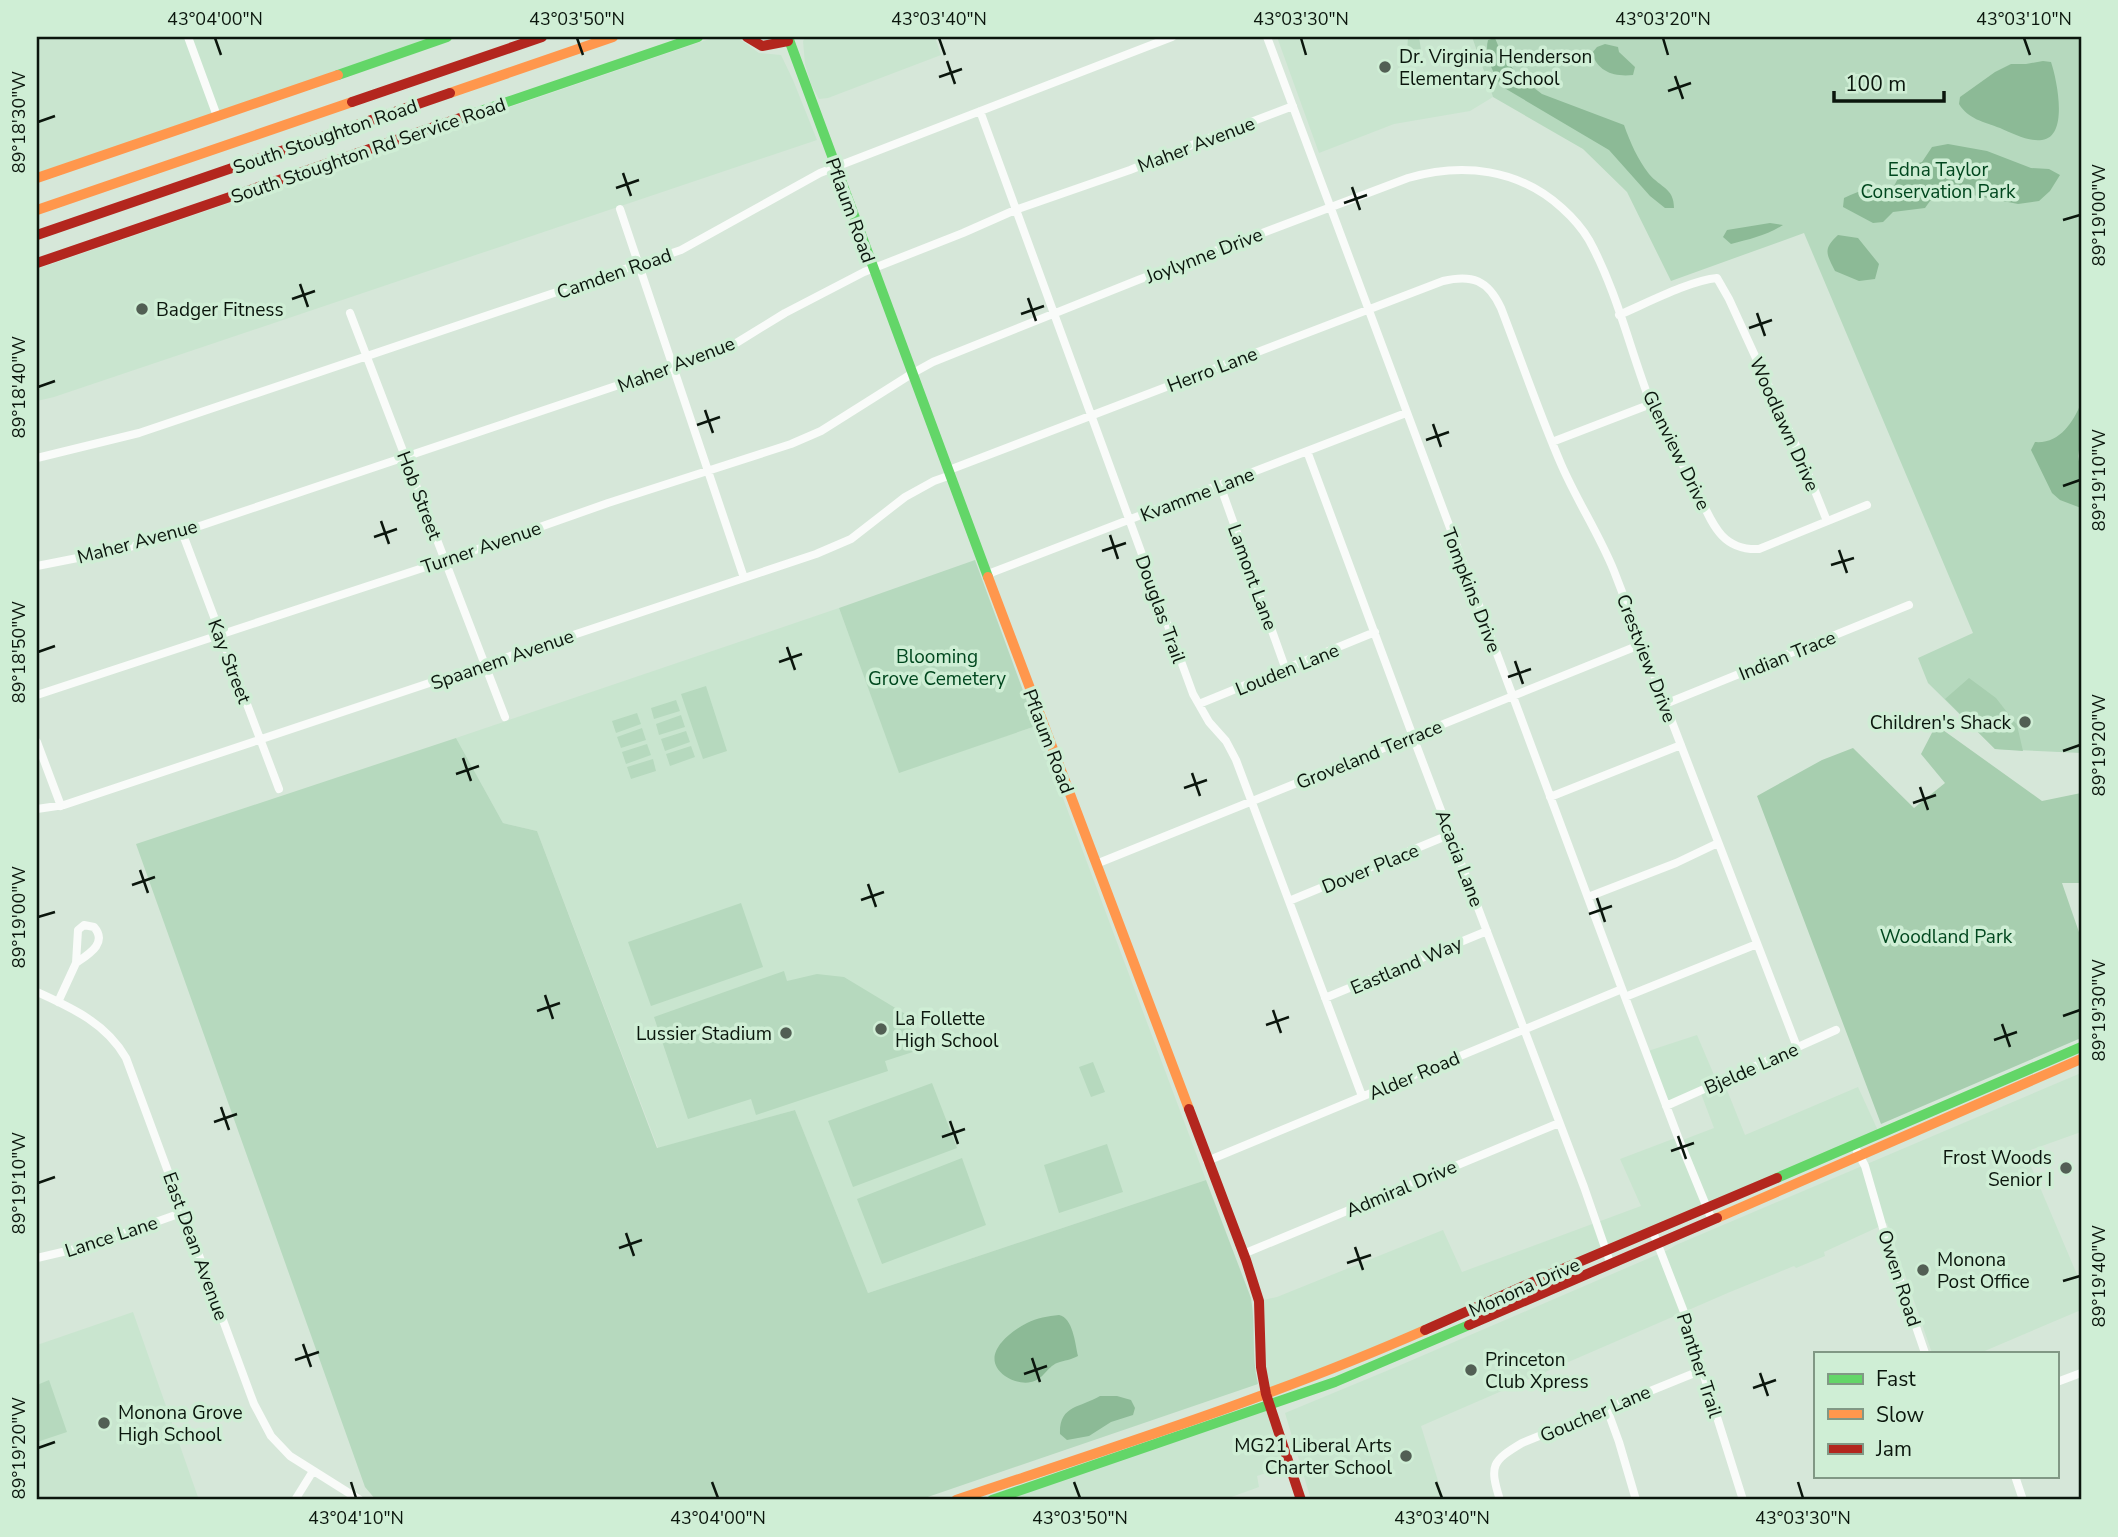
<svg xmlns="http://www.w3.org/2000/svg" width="2118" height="1537" font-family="'Nunito Sans',sans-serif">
	<rect width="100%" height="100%" fill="#d6e7d9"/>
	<path fill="#c9e5cf" d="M37 37H447L37 178Z
		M715 37H737L759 53 781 55 793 80 817 140 54 397 37 401V269Z
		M806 37H935L941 55 828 98 819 99 811 84 805 64 803 41Z
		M1277 37H1472L1493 97 1470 111 1394 124 1319 153Z
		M839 608 899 772 1036 726 1206 1180 868 1293 795 1110 658 1148 537 831 503 823 456 738Z
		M1697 1035 1717 1082 1723 1080 1745 1135 1858 1087 1880 1135 1266 1394 1259 1301 1277 1297 1443 1230 1462 1272 1641 1206 1620 1159 1678 1137 1680 1141 1714 1128 1700 1091 1666 1106 1645 1052Z
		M2081 1073V1132L2025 1152 2081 1284V1310L1980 1353H1932L1887 1223 1824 1252 1825 1256 1796 1268 1794 1266 1730 1292 1421 1426 1444 1500H1311L1285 1413 1396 1367 1668 1250 1676 1245Z
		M133 1312 199 1500H37V1345Z
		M1270 1406 1290 1465 1257 1476 1259 1487 1223 1500H992Z"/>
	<path fill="#b6d9be" d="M1408 37H1419L1421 50 1415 60 1407 53Z
		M1472 37H2081V753L1995 749 1928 683 1918 658 1973 633 1804 233 1671 281 1627 192 1583 149 1493 97Z
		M975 560 1036 726 899 773 839 608Z
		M706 686 727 751 703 759 681 694Z
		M676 700 680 711 654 719 651 708Z
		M637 713 641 724 616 733 612 721Z
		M681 715 685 727 659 735 656 724Z
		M642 728 646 740 621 748 617 737Z
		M686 731 690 742 665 751 661 739Z
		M456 738 503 823 537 831 657 1148 795 1110 868 1293 1206 1180 1251 1298C1256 1327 1251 1355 1258 1384L919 1500H376L365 1487 136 844Z
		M647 744 651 755 626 764 622 752Z
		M691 746 695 757 670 766 666 754Z
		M653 759 656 771 631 779 627 767Z
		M741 903 763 967 651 1006 628 942Z
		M784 971 787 981 817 974 844 977 907 1015 919 1050 885 1061 888 1071 756 1115 751 1099 688 1119 654 1017Z
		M1093 1062 1105 1092 1091 1097 1079 1067Z
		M932 1083 957 1148 853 1187 828 1121Z
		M1107 1144 1123 1192 1059 1213 1044 1165Z
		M962 1158 986 1225 882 1264 857 1199Z
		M49 1380 67 1432 37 1442V1385Z"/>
	<path fill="#a7ceaf" d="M1969 678 1996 698 2017 725 2023 751 1995 749 1945 699Z
		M1936 725 2042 801 2081 793V883H2062L2081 938V1038L1881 1124 1757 796 1822 760 1853 748 1914 808 1945 783 1921 754Z"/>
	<path fill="#8cba96" d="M1495 38 1500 50 1517 75 1542 94 1624 125C1630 142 1638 160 1649 174 1661 188 1674 188 1674 208H1665L1650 196 1609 150 1501 86C1493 73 1484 55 1488 40Z
		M1605 44 1618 47 1619 52 1635 67 1633 75C1614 77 1598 72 1592 53L1597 47Z
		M2043 61 2051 62C2057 80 2069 137 2042 140 2028 142 2012 133 2000 128 1984 122 1968 119 1959 104L1960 97 1995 72 2011 64H2026Z
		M1948 144 1987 151 2031 168 2049 169 2060 175 2050 191 2039 201 2018 204 1973 195 1955 194 1930 201 1925 208 1893 212 1883 222 1873 223 1843 207 1844 198C1863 190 1874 184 1894 186L1904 167 1922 162 1932 147Z
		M1770 223 1783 225C1766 236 1750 239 1731 244L1723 237 1727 230Z
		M1838 235 1858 238 1879 264 1875 279 1859 281 1835 271C1826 253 1823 249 1838 235Z
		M2081 403V438L2078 456 2081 473V508L2060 500 2052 493 2031 450 2035 442C2059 444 2073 423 2081 403Z
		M1059 1315C1073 1318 1075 1343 1078 1356 1071 1360 1065 1360 1057 1363 1047 1367 1043 1380 1031 1382 1023 1384 1012 1381 1005 1376 979 1357 1007 1333 1027 1323 1037 1318 1048 1316 1059 1315Z
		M1100 1396H1117L1131 1400 1135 1408 1133 1415 1111 1422 1089 1436 1067 1440 1060 1434C1059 1405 1080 1408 1100 1396Z"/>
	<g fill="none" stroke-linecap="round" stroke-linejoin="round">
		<path stroke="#f9fbf9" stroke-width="8" d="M188 37 217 116
			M1267 37 1622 989 1678 1137 1712 1220
			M980 111 1193 694 1209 722 1226 741 1236 760 1362 1096
			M620 209 744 578
			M350 313 505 717
			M1619 315C1645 304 1691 280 1717 278L1729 299 1803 461 1827 521
			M1552 442 1651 404
			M1307 451 1415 742 1584 1187 1611 1265
			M37 458 139 433 681 250 820 173 1172 37
			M949 470 1443 281C1472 274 1488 280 1501 308 1521 360 1539 413 1561 464 1577 501 1599 534 1614 571L1797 1047
			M1220 485 1286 670
			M182 532 279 789
			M37 566 123 549 182 532 708 355 733 345 785 313 864 272 963 233 1015 210 1130 170 1214 136 1293 106
			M988 574 1406 413
			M37 695 444 561 608 503 791 444 821 431 913 373 933 362 1138 280 1408 178C1463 162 1519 169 1562 208 1572 217 1582 228 1589 240 1617 291 1630 350 1651 404 1663 434 1681 460 1696 489 1711 519 1719 551 1759 549L1867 505
			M1199 704 1375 632
			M1665 704 1909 605
			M37 742 61 806
			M1550 797 1681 745
			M37 809 64 805 816 554 851 539 905 497 934 481 951 475
			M1096 864 1642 644
			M1588 897 1676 863 1718 843
			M1289 901 1451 834
			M37 992C72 1008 106 1023 126 1058L254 1404 271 1436 290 1456 360 1500
			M1625 997 1757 944
			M1325 998 1487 931
			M58 1002 76 963 78 930 84 925 94 927C108 943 89 954 76 963
			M1666 1106 1836 1030
			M1857 1151 1865 1166 1887 1242 1925 1353
			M1207 1161 1622 989
			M1653 1232 1684 1312 1743 1500
			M1243 1254 1559 1123
			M37 1258 88 1246 184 1212
			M2057 1382 2081 1373
			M1607 1409 1619 1442 1636 1500
			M2015 1476 2023 1500
			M295 1500 313 1471
			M1500 1500C1489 1465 1492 1461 1522 1443L1702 1370"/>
		<path stroke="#63d668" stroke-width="10" d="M788 37 988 577
			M338 75 447 37
			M466 116 698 37
			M1777 1178 2081 1047
			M992 1500 1335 1382 1469 1325"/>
		<path stroke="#ff974d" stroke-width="10" d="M450 93 613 37
			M37 178 338 75
			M37 210 352 102
			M988 577 1189 1109
			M1717 1218 2081 1059
			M956 1500C1114 1447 1273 1397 1425 1330"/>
		<path stroke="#b3261e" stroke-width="10" d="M747 37 762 46 788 41
			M352 102 542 37
			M37 235 450 93
			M37 263 466 116
			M1189 1109 1246 1260 1259 1301 1261 1367 1266 1394 1301 1500
			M1469 1325 1717 1218
			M1425 1330 1553 1273 1777 1178"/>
	</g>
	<path fill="none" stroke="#0b160d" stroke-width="2.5" d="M215 38 221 55M577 38 583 55M939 38 945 55M1301 38 1306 55M1663 38 1668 55M2024 38 2030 55M947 61 955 84M1675 76 1683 99M939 77 962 69M1668 91 1691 83M38 122 55 116M623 173 631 196M1352 187 1360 210M616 188 639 180M1344 203 1367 195M2063 220 2080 215M300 284 308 307M1028 298 1036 321M292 299 315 291M1757 313 1765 336M1021 314 1044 306M1749 328 1772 320M38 387 55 381M705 410 713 433M1433 424 1441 447M697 425 720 417M1426 440 1449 432M2063 486 2080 480M381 521 389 544M1110 535 1118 559M374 537 397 529M1839 550 1847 573M1102 551 1126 543M1831 565 1854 558M787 647 795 670M38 652 55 646M1515 661 1523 684M779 662 802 654M1508 677 1531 669M2063 751 2080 745M463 758 471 781M1192 773 1200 796M456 774 479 766M1920 787 1928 810M1184 788 1207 780M1913 803 1936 795M140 870 148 893M868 884 876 907M132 885 155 877M1597 898 1605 922M861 900 884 892M1589 914 1612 906M38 917 55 912M545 995 553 1019M1273 1010 1281 1033M537 1011 560 1003M2063 1016 2080 1010M2002 1024 2010 1047M1266 1025 1289 1017M1994 1040 2017 1032M221 1107 229 1130M950 1121 958 1144M214 1122 237 1114M1678 1136 1686 1159M942 1137 965 1129M1671 1151 1694 1143M38 1183 55 1177M626 1233 634 1256M1355 1247 1363 1270M619 1248 642 1240M1347 1263 1371 1255M2063 1281 2080 1276M303 1344 311 1367M1032 1358 1040 1382M295 1360 319 1352M1760 1373 1768 1396M1024 1374 1047 1366M1753 1388 1776 1380M38 1448 55 1442M351 1482 356 1498M712 1482 718 1498M1074 1482 1080 1498M1436 1482 1442 1498M1798 1482 1803 1498"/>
	<g fill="#525f54" stroke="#cfeed5" stroke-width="2.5">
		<circle cx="1385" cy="67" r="7"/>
		<circle cx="142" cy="309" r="7"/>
		<circle cx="2025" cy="722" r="7"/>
		<circle cx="881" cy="1029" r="7"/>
		<circle cx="786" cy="1033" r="7"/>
		<circle cx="2066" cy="1168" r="7"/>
		<circle cx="1923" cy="1270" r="7"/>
		<circle cx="1471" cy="1370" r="7"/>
		<circle cx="104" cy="1423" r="7"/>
		<circle cx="1406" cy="1456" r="7"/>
	</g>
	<g text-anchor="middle" stroke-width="7" stroke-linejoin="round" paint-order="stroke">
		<g font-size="19" fill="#0b160d" stroke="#cfeed5" text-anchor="start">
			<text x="1399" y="63">Dr. Virginia Henderson<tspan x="1399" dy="22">Elementary School</tspan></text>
			<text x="156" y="316">Badger Fitness</text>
			<text x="2011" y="729" text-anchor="end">Children's Shack</text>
			<text x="895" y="1025">La Follette<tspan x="895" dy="22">High School</tspan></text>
			<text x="772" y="1040" text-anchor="end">Lussier Stadium</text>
			<text x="2052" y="1164" text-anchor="end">Frost Woods<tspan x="2052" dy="22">Senior I</tspan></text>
			<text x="1937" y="1266">Monona<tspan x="1937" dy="22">Post Office</tspan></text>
			<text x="1485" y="1366">Princeton<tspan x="1485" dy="22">Club Xpress</tspan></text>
			<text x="118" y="1419">Monona Grove<tspan x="118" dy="22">High School</tspan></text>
			<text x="1392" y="1452" text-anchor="end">MG21 Liberal Arts<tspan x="1392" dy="22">Charter School</tspan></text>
		</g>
		<g font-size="19" fill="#0b160d" stroke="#cfeed5">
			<text transform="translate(325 136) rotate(-19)" y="7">South Stoughton Road</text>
			<text transform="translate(1196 144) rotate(-21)" y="7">Maher Avenue</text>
			<text transform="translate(368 150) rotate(-19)" y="7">South Stoughton Rd Service Road</text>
			<text transform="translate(851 210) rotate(70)" y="7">Pflaum Road</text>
			<text transform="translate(1204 255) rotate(-21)" y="7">Joylynne Drive</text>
			<text transform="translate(614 273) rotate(-19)" y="7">Camden Road</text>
			<text transform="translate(676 364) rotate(-21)" y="7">Maher Avenue</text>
			<text transform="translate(1212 369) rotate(-21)" y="7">Herro Lane</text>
			<text transform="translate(1785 424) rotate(66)" y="7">Woodlawn Drive</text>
			<text transform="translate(1677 450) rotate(64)" y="7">Glenview Drive</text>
			<text transform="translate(1197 494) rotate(-21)" y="7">Kvamme Lane</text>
			<text transform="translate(420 495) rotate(69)" y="7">Hob Street</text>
			<text transform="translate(137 541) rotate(-15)" y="7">Maher Avenue</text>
			<text transform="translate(481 547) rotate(-19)" y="7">Turner Avenue</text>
			<text transform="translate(1253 577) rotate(70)" y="7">Lamont Lane</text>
			<text transform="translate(1472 590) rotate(69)" y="7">Tompkins Drive</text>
			<text transform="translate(1161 609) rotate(70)" y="7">Douglas Trail</text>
			<text transform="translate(1787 655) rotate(-22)" y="7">Indian Trace</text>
			<text transform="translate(1647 658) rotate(69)" y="7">Crestview Drive</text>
			<text transform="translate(502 659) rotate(-19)" y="7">Spaanem Avenue</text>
			<text transform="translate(230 661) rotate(69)" y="7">Kay Street</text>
			<text transform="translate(1287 669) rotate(-22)" y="7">Louden Lane</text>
			<text transform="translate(1049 741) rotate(69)" y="7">Pflaum Road</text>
			<text transform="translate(1369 754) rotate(-22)" y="7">Groveland Terrace</text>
			<text transform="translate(1460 858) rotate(69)" y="7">Acacia Lane</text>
			<text transform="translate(1370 868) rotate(-22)" y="7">Dover Place</text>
			<text transform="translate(1406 965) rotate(-23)" y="7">Eastland Way</text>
			<text transform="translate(1751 1068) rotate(-24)" y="7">Bjelde Lane</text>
			<text transform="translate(1414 1075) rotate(-23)" y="7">Alder Road</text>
			<text transform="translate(1401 1188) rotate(-23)" y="7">Admiral Drive</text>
			<text transform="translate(111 1236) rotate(-18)" y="7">Lance Lane</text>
			<text transform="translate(196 1246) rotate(70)" y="7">East Dean Avenue</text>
			<text transform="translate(1900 1278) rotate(72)" y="7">Owen Road</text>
			<text transform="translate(1524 1287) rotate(-24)" y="7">Monona Drive</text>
			<text transform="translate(1700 1365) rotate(72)" y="7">Panther Trail</text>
			<text transform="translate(1595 1413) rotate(-23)" y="7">Goucher Lane</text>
		</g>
		<g font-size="19" fill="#00471e" stroke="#cfeed5">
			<text x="1938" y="176">Edna Taylor<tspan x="1938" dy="22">Conservation Park</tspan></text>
			<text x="937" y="663">Blooming<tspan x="937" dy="22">Grove Cemetery</tspan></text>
			<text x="1946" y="943">Woodland Park</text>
		</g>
	</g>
	<rect width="2118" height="1537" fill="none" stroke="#cfeed5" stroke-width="77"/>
	<rect x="1814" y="1352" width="245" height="126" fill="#cfeed5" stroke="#819885" stroke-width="2"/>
	<rect x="1828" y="1374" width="35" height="10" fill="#63d668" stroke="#819885" stroke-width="2"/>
	<text x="1876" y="1386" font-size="21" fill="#0b160d">Fast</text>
	<rect x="1828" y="1409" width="35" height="10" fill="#ff974d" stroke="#819885" stroke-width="2"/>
	<text x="1876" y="1422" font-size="21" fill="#0b160d">Slow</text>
	<rect x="1828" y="1444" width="35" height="10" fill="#b3261e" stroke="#819885" stroke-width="2"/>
	<text x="1876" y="1456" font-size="21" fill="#0b160d">Jam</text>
	<path d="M1834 91v10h110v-10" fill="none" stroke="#0b160d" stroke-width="3.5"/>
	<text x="1845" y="91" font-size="21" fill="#0b160d" stroke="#cfeed5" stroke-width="5" paint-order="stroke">100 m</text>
	<rect x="38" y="38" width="2042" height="1460" fill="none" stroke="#0b160d" stroke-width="2.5"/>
	<g font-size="18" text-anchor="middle" fill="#0b160d">
		<text x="215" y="25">43°04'00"N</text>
		<text x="577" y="25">43°03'50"N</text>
		<text x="939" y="25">43°03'40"N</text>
		<text x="1301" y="25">43°03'30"N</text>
		<text x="1663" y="25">43°03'20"N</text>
		<text x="2024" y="25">43°03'10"N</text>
		<text transform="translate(19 122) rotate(-90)" y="6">89°18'30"W</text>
		<text transform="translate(2099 215) rotate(-90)" y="6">89°19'00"W</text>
		<text transform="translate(19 387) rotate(-90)" y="6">89°18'40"W</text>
		<text transform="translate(2099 480) rotate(-90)" y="6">89°19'10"W</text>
		<text transform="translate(19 652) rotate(-90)" y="6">89°18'50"W</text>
		<text transform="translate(2099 745) rotate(-90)" y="6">89°19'20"W</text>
		<text transform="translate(19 917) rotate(-90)" y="6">89°19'00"W</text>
		<text transform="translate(2099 1010) rotate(-90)" y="6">89°19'30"W</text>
		<text transform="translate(19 1183) rotate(-90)" y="6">89°19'10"W</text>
		<text transform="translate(2099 1276) rotate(-90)" y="6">89°19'40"W</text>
		<text transform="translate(19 1448) rotate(-90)" y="6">89°19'20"W</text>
		<text x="356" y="1524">43°04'10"N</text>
		<text x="718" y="1524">43°04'00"N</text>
		<text x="1080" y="1524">43°03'50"N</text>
		<text x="1442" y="1524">43°03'40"N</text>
		<text x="1803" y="1524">43°03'30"N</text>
	</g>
</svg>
